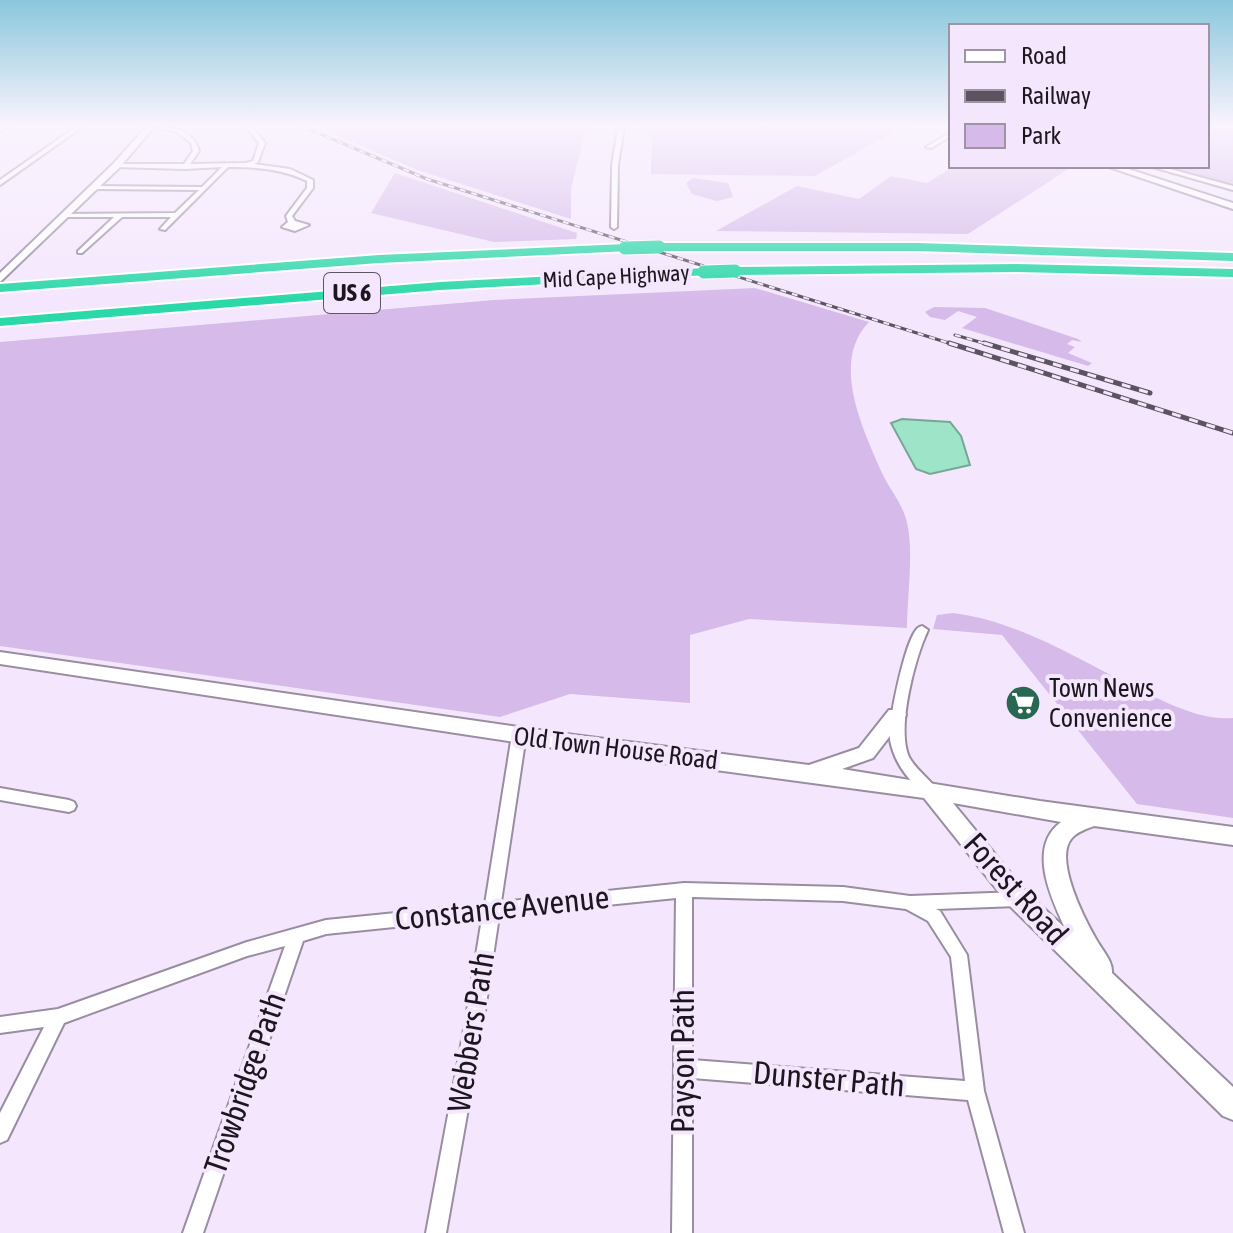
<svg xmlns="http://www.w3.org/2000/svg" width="1233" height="1233" font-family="'Asap Condensed',sans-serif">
	<rect width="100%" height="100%" fill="#f4e7fd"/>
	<path fill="#d6baea" d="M318 127H586L571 189V219L417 170Z
		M641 127H908L897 130 815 176 651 174 652 138Z
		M1207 127 1233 129V187L1158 166H1207Z
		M954 166H1073L968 234 716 231 797 186 859 199 891 176 927 183Z
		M395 173 577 233 576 239 494 242 371 213Z
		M693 178 728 183 733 197 717 201 692 194 686 183Z
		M755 288 869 322C830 362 863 429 882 473 890 490 903 504 907 523 914 551 907 598 907 628L749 619 690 635V703L570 694 500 717 0 646V342L494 300Z
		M934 307 985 308 1078 339 1082 342 1072 340 1067 344 1075 347 1068 353 1092 363 1088 366 962 328 977 317 958 311 945 320 930 317 925 312Z
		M953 613C1018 621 1076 658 1134 687 1164 701 1199 721 1233 718V818L1137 804 1002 635 933 629 937 615Z"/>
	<path fill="#9ee4c9" stroke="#77a696" stroke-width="2" d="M902 419 950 422 961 436 970 465 930 474 916 469 891 423Z"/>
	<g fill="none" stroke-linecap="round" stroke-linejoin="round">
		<defs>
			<path id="minor" d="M0 127H7L0 131Z
				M76 127H82L0 185V180Z
				M156 127C174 127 194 131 199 151L190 164 246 163 253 161 259 143 246 127H252L265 143 258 162 254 164 290 169 313 180V188L292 216 295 221 309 225 295 231 282 227 288 222 286 216 307 188V181C282 169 256 167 228 167L165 230 160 229 171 217H122L82 253H78V251L114 217H66L64 216V214L175 213 199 190 95 189 93 186 202 187 222 167 185 169 114 167 116 164H184L193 151 191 143 177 132Z
				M618 127H624L618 165 617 227 614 229 611 227 612 165Z
				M951 132V136L931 148 926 147Z
				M1149 166H1159L1233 186V190Z
				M922 626 928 630C915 658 896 728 909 757 916 770 929 778 937 790L935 794C925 796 921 791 914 784 902 772 893 756 890 740 888 722 905 641 917 629 918 627 920 627 922 626Z
				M519 730 524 731 526 735 501 902 684 883 843 887 910 896 1018 892 1024 894 1026 899 1024 904 1018 906 936 909 940 911 967 955 984 1091 1024 1233H1004L968 1100 692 1078V1233H672L676 898 499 916 483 1024 446 1233H426L465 1024 482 918 326 934 303 941 203 1233H183L285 946 247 956 64 1023 7 1140 0 1143V1113L44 1027 0 1033V1017L58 1009 247 942 326 920 485 904 512 735 514 731ZM692 897 843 901 906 909 928 921 951 957 965 1081 692 1060Z
				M0 788 69 800 74 802 76 806 74 810 69 812 0 800Z"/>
			<path id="secondary" d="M146 127H154L119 168 0 282V273L113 164Z
				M1106 166H1119L1233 203V209Z
				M0 652 574 735 809 765 859 748 889 710H903L906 715 873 758 842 769 1040 801 1233 827V845L1094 826C1086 829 1077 832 1072 838 1053 859 1085 920 1096 939 1102 950 1113 961 1112 973L1233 1087V1120L1223 1116 1010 906 924 798 574 751 0 664ZM953 803 1061 822C1027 847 1051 898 1065 928L1026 892Z"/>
			<path id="motorway" d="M917 243 1233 253V261L917 251H659L653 247 659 243Z
				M625 244 631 248 629 251 379 263 0 292V284L379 255Z
				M1017 264 1233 269V277L1017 272 735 275 728 271 735 267Z
				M704 268 711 272 709 275 440 290 0 326V318L440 282Z"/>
		</defs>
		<use href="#minor" stroke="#998da1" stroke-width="4"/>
		<use href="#secondary" stroke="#998da1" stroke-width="4"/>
		<use href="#motorway" stroke="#fff" stroke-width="4"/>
		<use href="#minor" fill="#fff" fill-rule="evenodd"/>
		<use href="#secondary" fill="#fff" fill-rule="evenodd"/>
		<use href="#motorway" fill="#2bd8a9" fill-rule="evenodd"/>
		<defs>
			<path id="rail-far1" d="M304 127 427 179 955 345
				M955 335 990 345"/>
			<path id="rail" d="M949 343 1233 433
				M984 343 1150 393"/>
		</defs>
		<use href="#rail-far1" stroke="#5b5460" stroke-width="3"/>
		<use href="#rail" stroke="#5b5460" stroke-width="5"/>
		<use href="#rail-far1" stroke="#f4e7fd" stroke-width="2" stroke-dasharray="6" stroke-linecap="butt"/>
		<use href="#rail" stroke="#f4e7fd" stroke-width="3" stroke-dasharray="9" stroke-linecap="butt"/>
		<defs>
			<path id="motorway-bridge" d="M625 248 659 247
				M704 272 735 271"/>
		</defs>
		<use href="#motorway-bridge" stroke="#fff" stroke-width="15" stroke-linecap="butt"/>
		<use href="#motorway-bridge" stroke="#2bd8a9" stroke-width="13"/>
	</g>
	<linearGradient id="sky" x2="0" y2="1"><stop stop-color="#8ac7dc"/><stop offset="0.42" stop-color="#faf4fe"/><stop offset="1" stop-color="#faf4fe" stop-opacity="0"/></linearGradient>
	<rect width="1233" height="300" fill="url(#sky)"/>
	<defs>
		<symbol id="supermarket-disc" viewBox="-11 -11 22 22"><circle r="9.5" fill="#296753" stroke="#f4e7fd"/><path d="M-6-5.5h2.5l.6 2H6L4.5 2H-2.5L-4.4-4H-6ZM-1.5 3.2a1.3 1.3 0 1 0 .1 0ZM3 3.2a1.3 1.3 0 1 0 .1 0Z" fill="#fff"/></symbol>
	</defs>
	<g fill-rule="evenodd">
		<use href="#supermarket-disc" x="1003" y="683" width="40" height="40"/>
	</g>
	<g text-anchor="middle" stroke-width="8" stroke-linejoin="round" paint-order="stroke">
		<g font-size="22" fill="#1c171f" stroke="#f4e7fd">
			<text transform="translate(616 276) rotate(-3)" y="8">Mid Cape Highway</text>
		</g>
		<rect fill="#f4e7fd" stroke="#5d5562" stroke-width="2" x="324" y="273" width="56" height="40" rx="6"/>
		<g font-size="24" font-weight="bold" fill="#1c171f">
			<text x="352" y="301">US 6</text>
		</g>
		<g font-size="26" fill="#1c171f" stroke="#f4e7fd" text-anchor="start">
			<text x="1049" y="697">Town News<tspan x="1049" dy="30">Convenience</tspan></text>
		</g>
		<g font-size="26" fill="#1c171f" stroke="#f4e7fd">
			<text transform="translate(616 748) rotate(7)" y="9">Old Town House Road</text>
		</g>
		<g font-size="32" fill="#1c171f" stroke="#f4e7fd">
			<text transform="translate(1016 889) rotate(48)" y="11">Forest Road</text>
			<text transform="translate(502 908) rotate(-6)" y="11">Constance Avenue</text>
			<text transform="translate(471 1032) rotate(-81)" y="11">Webbers Path</text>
			<text transform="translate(683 1061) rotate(-90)" y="11">Payson Path</text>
			<text transform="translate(829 1079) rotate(5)" y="11">Dunster Path</text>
			<text transform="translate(245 1083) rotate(-71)" y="11">Trowbridge Path</text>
		</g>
	</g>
	<rect x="949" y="24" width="260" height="144" fill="#f4e7fd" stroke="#9e94a4" stroke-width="2"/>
	<rect x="965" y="50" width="40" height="12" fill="#ffffff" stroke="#9e94a4" stroke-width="2"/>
	<text x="1021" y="64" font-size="24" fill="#1c171f">Road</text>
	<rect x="965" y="90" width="40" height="12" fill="#5b5460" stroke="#9e94a4" stroke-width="2"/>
	<text x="1021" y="104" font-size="24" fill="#1c171f">Railway</text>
	<rect x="965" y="124" width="40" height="24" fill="#d6baea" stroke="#9e94a4" stroke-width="2"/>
	<text x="1021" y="144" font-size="24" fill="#1c171f">Park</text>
</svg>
